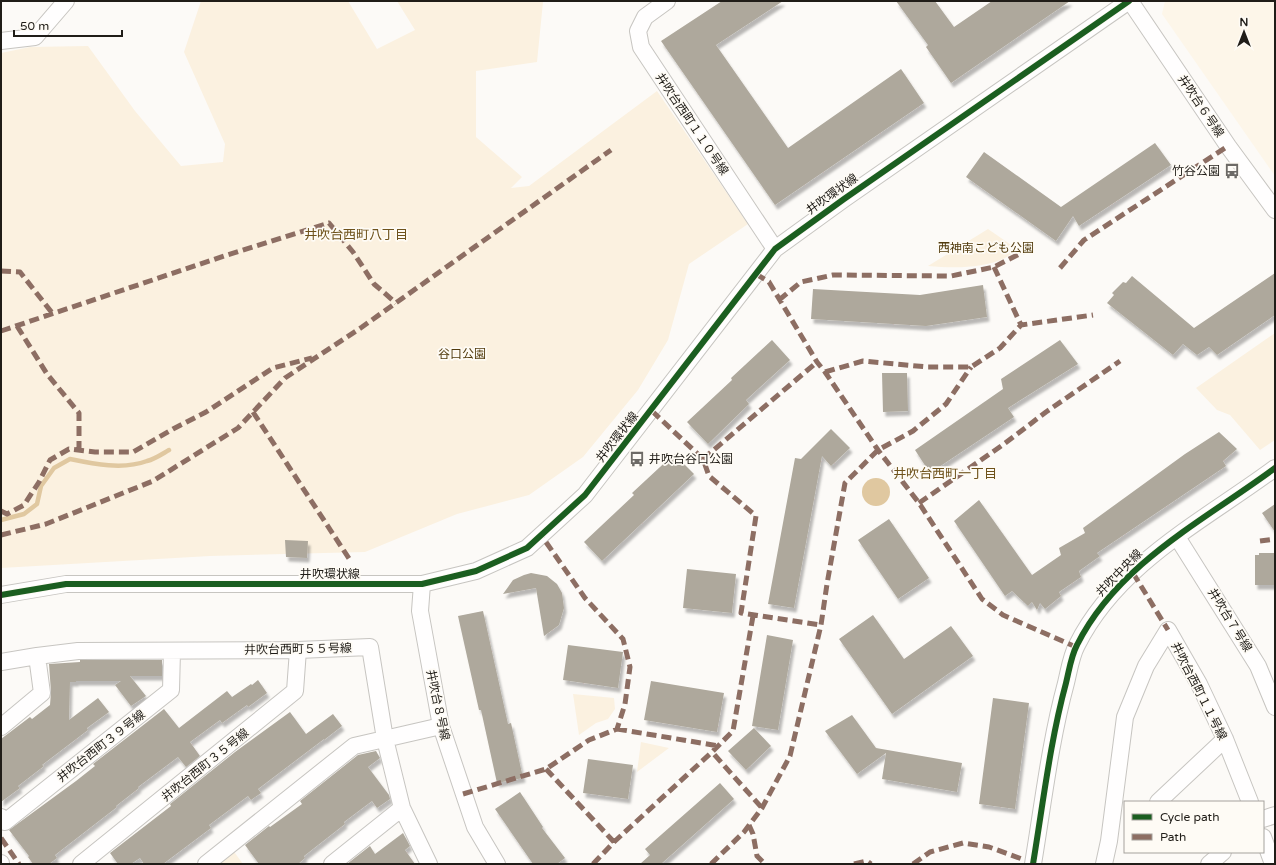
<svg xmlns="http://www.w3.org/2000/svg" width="1276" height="865" font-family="'Varela Round','Noto Sans JP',sans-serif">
	<defs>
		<filter id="shadow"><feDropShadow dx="2.5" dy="4.5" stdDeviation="1" flood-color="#0004"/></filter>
	</defs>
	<rect width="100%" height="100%" fill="#fcfaf7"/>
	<path fill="#fdf6e9" d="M1165 1H1275V176L1162 14Z"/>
	<path fill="#fbf1e0" d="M201 1H348L377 49 415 30 397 1H545L543 2 537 62 476 71V137L522 177 511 188 529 186 657 91 748 224 689 264 668 340 638 390 583 457 529 495 457 514 365 552 210 556 1 568V53L30 47 88 46 135 111 181 166 223 162 225 144 184 52Z
		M988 229 1017 249C1013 252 1009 256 1005 258 982 269 952 268 928 266Z
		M1275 333V440L1260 450 1230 415 1217 410 1196 388Z
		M573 694 614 698 615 709 608 719 596 723 579 735Z
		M641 742 669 748 637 772Z
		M232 849 243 864H214Z"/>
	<path fill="#e0c8a0" d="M862 492a14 14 0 1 1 28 0a14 14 0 1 1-28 0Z"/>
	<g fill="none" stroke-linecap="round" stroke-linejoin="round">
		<path stroke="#e0c8a0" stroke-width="4.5" d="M1 520 24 514 37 504 41 486 54 468 70 459C94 464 123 470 147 461 155 459 162 454 169 450"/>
	</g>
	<path fill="#aea89c" filter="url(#shadow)" d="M722 1H783L716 45 788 148 901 69 924 103 775 205 661 41Z
		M896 1H935L954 27 992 1H1070L951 83 926 47 928 45Z
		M1155 143 1171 165 1079 226 1073 216 1056 241 966 177 984 152 1061 207Z
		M1275 273V315L1217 355 1209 347 1197 355 1183 344 1173 355 1107 303 1114 295 1112 293 1123 282 1126 283 1132 276 1194 328Z
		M983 285 987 317 926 326 811 319 813 289 920 295Z
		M772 340 790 360 746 400 749 404 708 444 687 422 732 380 731 378Z
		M1060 340 1078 364 1008 408 1014 417 930 473 915 450 1003 389 1001 379Z
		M882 373H907L908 411 883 412Z
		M831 429 850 448 831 466 822 456 794 608 768 604 795 458 801 459Z
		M1219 432 1237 449 1223 461 1226 466 1097 553 1100 556 1079 571 1081 577 1059 592 1061 596 1045 609 1040 603 1037 610 1032 602 1028 606 1012 591 1005 596 954 521 979 500 1032 575 1061 555 1059 548 1085 533 1083 528 1185 454Z
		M674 454 694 474 602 561 584 542 634 495 632 493Z
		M1275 504V532L1262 513Z
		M889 519 929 578 898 599 858 540Z
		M285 540 308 541 307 558 286 557Z
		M1259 553H1275V585H1255V555H1259Z
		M687 569 736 574 732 613 683 608Z
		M531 573 547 576 557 584 562 593 564 608 559 625 544 636 536 588 503 594 513 580 524 575Z
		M483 611 508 724 511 723 523 778 497 783 481 710H479L458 616Z
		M873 615 904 659 951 626 973 656 892 714 839 639Z
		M767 635 793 640 778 730 752 726Z
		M568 645 623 652 618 688 563 680Z
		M80 660H162V676H130L146 696 131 706 115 685 121 681H76V682H70L69 720 98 698 109 712 87 728 88 730 42 765 44 766 18 786 20 788 1 802V739L30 717 32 719 50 705 51 692 49 664 80 662Z
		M258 680 267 693 248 707 247 705 222 723 220 720 190 742 200 756 186 767 178 757 138 787 139 788 116 806 117 807 55 855 57 858 49 864H33L28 857 29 856 9 830 76 781 95 766 93 764 164 709 179 728 227 691 232 697 251 684 252 685Z
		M651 681 724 693 717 732 644 720Z
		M993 698 1029 703 1015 809 979 804Z
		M290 712 306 734 333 714 342 726 324 740V739L258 789 261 793 251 800 248 796 209 825 211 828 163 864H144L140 858 131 864H118L110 853 171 806 170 804 235 752Z
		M852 715 876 748 962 763 957 792 882 779 886 753 857 774 825 731Z
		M754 728 771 746 746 770 728 751Z
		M376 751 380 758 368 767 389 795 390 799 377 808 372 801 344 822 345 824 304 856 305 858 298 864H259L245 845 269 826 270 827 302 804 300 801 358 755Z
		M588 759 633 765 628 799 583 793Z
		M720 783 734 799 661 864H640L650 855 645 849Z
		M520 792 543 827 542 828 565 858 557 864H533L495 809Z
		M403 833 410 846 405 850 415 864H347L370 846 375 854Z"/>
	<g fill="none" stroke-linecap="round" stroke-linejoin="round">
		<defs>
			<path id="minor" d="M667 1 645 17 638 31 641 47 775 249
				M1130 1 1228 146 1275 210
				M1 41 35 37 66 1
				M1177 537 1258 666 1275 707
				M422 584 420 611 441 726 475 827 497 864
				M1 595 66 584H422L476 571 527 548 585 495 775 249 844 199 1129 1
				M1 662 37 656 78 651 298 650 370 647 385 739 402 808 429 864
				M1 727 42 693 37 656
				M1158 802 1225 739
				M1 817 5 822 171 690 172 651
				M1263 819 1275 815
				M1263 837 1273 864
				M1 863V864
				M81 864 295 691 298 650
				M206 864 354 746 441 726
				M332 864 402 808
				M1033 864C1043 804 1050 742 1066 683 1069 671 1071 656 1077 645 1118 563 1205 520 1275 468
				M1104 864 1109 841 1125 717 1146 666 1168 630 1199 684 1225 739 1250 802
				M1209 864 1223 852"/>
		</defs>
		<use href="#minor" stroke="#c7c5c1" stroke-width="18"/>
		<use href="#minor" stroke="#fffefe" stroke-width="16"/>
		<path stroke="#8d6e63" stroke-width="5" stroke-dasharray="10 5" stroke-linecap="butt" d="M994 267 1021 325
			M1060 268 1084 240 1228 146
			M1 271 20 272 53 314
			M756 274 769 282 817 362 825 372 878 450 919 503 982 599 1003 615 1076 647
			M779 300 801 282 833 275 951 276 994 267 1027 250
			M17 326 47 374 79 413V450
			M1 331 227 255 329 223 353 252 374 284 396 303
			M825 372 863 361 928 367H971L1000 348 1021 325 1093 315
			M652 411 703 459 709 476 756 516 741 613 821 625
			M253 412 350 560
			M703 459 817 362
			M919 503 1004 444 1046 412 1120 361
			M1 511 7 514 24 505 39 482 50 460 69 449 95 452H133L173 429 206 412 273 368 312 358
			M1 535 46 524 153 481 238 428 285 378 362 327 611 150
			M1260 541 1275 539
			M1133 573 1168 630
			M753 616 733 731 712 752 762 808
			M617 729 719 746
			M546 769 614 842
			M463 794 546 769 589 740 617 729 625 704 630 667 623 639 585 598 541 535
			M749 825 753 834 757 856 765 864
			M1 838 19 864
			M593 864 614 842 712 752
			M711 864 744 832 762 808 790 756 821 625 827 584 845 483 878 450 913 431 946 404 971 367
			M854 864 867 861 871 864
			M913 864 930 852 963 843 989 847 1022 859"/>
		<defs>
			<path id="cycleway" d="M1 595 66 584H422L476 571 527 548 585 495 775 249 844 199 1129 1
				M1033 864C1043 804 1050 742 1066 683 1069 671 1071 656 1077 645 1118 563 1205 520 1275 468"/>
		</defs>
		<use href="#cycleway" stroke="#fefbf5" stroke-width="8"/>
		<use href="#cycleway" stroke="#1b5e20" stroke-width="6"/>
	</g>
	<defs>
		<symbol id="bus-bare" viewBox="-9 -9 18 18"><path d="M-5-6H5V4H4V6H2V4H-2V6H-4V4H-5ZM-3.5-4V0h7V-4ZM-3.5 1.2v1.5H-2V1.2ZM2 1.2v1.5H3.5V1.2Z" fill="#6d6a66" stroke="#fefbf5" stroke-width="2.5" paint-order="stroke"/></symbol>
	</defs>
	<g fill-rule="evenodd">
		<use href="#bus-bare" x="1221" y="160" width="22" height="22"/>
		<use href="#bus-bare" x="626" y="448" width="22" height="22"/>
	</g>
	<g text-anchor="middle" stroke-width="3.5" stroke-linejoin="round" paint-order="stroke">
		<g font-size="12" fill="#201d18" stroke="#fefbf5">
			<text transform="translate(1201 106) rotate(56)" y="4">井吹台６号線</text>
			<text transform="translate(692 124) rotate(56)" y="4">井吹台西町１１０号線</text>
			<text transform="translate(832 194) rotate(-36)" y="4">井吹環状線</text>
			<text transform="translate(617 437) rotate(-52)" y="4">井吹環状線</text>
			<text transform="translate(1119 573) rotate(-46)" y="4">井吹中央線</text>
			<text x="330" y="578">井吹環状線</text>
			<text transform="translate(1230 620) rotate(58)" y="4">井吹台７号線</text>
			<text transform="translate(298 649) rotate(-1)" y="4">井吹台西町５５号線</text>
			<text transform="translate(1199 691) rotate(63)" y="4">井吹台西町１１号線</text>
			<text transform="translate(438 705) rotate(78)" y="4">井吹台８号線</text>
			<text transform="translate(101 746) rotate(-38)" y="4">井吹台西町３９号線</text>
			<text transform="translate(205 765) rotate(-39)" y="4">井吹台西町３５号線</text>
		</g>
		<g font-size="12" fill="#201d18" stroke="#fefbf5" text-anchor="end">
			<text x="1220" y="175">竹谷公園</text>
			<text x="649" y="463" text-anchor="start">井吹台谷口公園</text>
		</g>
		<g font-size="12" fill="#523b0d" stroke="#fefbf5">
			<text x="986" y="252">西神南こども公園</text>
			<text x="462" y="358">谷口公園</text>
		</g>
		<g font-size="13" fill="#6e521b" stroke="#fefbf5">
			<text x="356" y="239">井吹台西町八丁目</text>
			<text x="945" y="478">井吹台西町一丁目</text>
		</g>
	</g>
	<rect width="1276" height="865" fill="none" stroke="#201d18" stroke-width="4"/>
	<rect x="1124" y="801" width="140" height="52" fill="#fefbf5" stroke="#a5a29d"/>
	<rect x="1132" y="814" width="20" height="6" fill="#1b5e20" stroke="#a5a29d"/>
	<text x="1160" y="821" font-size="12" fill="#201d18">Cycle path</text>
	<rect x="1132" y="834" width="20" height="6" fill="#8d6e63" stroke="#a5a29d"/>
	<text x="1160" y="841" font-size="12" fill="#201d18">Path</text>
	<g transform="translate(1244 32)" stroke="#fefbf5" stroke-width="3" paint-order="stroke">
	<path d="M0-3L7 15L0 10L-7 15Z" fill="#201d18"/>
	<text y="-6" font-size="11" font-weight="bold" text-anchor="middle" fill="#201d18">N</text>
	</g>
	<path d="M14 30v6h108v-6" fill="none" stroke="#201d18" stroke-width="2"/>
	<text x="20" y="30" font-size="12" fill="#201d18" stroke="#fefbf5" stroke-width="3" paint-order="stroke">50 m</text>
</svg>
